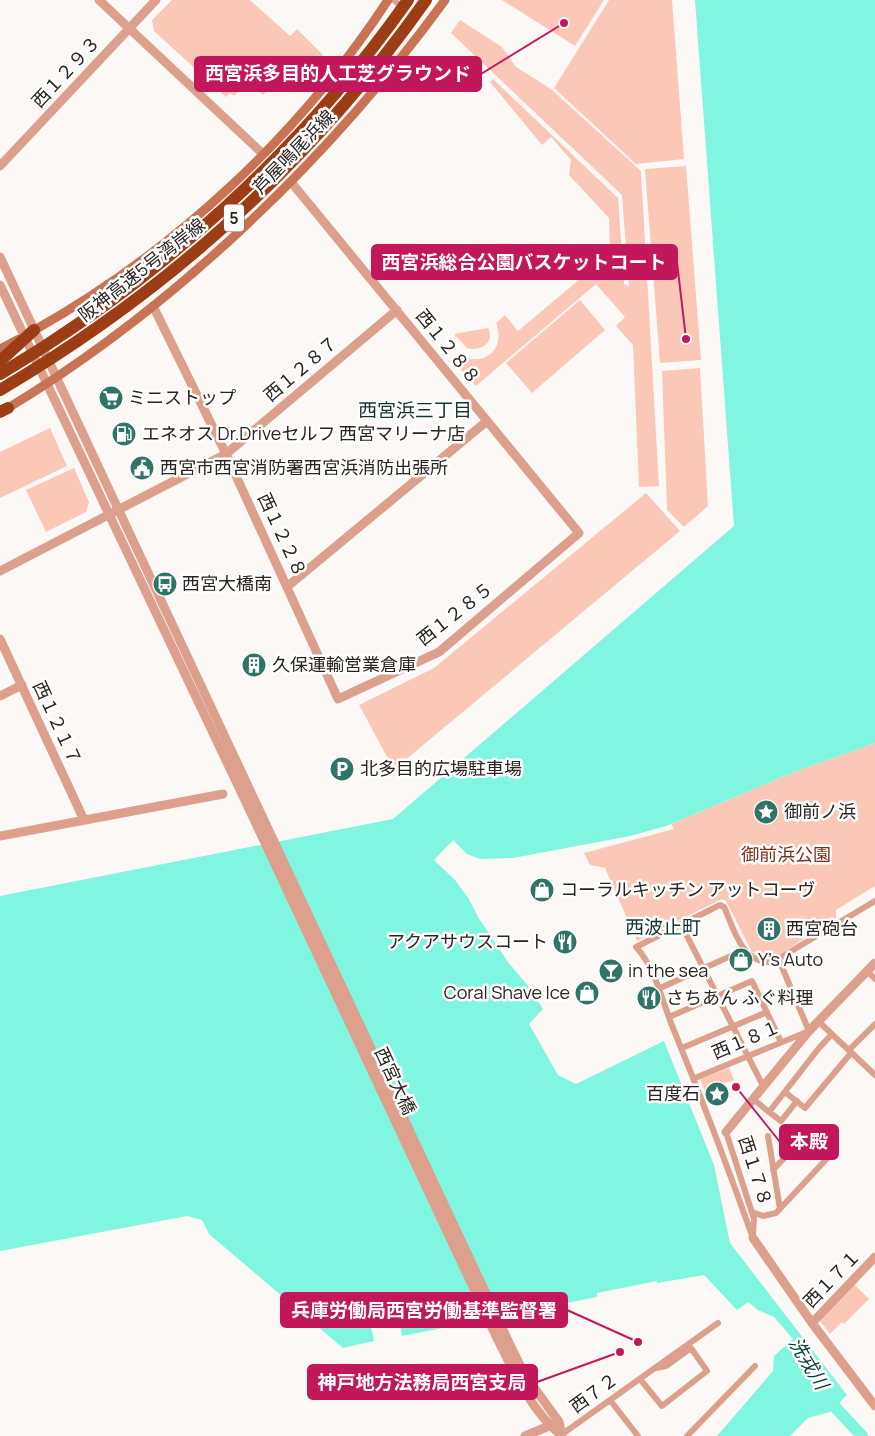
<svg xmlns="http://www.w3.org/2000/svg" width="875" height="1436" font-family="Manrope,'Noto Sans JP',sans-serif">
	<rect width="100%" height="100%" fill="#fcf8f6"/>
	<path fill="#fbc8b7" d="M172 0H250L290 36 297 29 323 55 299 81 287 70 263 95 248 81 234 96 230 93 226 97 154 31 152 20Z
		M502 0H604L575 46Z
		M609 0H672L684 159 636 164 554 88Z
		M460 20 502 47 516 67 551 89 641 171 659 486 639 487 633 345 616 326 625 317 596 284 476 386 453 361 460 355C484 368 506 349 496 323L505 315 518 331 610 254 609 218 569 175 571 160 551 137 542 145 490 82 493 79 618 198 624 284 629 287 622 195 451 33Z
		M686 166 701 360 660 363 645 169Z
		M580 300 605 330 532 393 506 363Z
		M488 328C496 343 479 352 467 348L454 334Z
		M700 368 708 506 684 527 667 510 662 371Z
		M50 428 67 466 0 498V452Z
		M74 468 89 502 86 512 46 532 26 490Z
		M646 493 680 531 398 766 391 764 359 705 434 668Z
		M875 743V886L836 910V918L779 955 768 958 752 952 726 901 722 899 637 941 605 868 590 865 584 853 674 829 671 824 794 772Z
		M729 1068 734 1080 725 1083 731 1097 720 1101 715 1091 706 1094 700 1079Z
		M854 1284 869 1299 844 1324 842 1322 830 1334 820 1321Z"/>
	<path fill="#80f5df" d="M695 0H875V743L794 772 666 826 630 836 513 858 480 859 467 854 453 840 434 860 455 880 469 899 478 917 508 962 529 987 543 1009 529 1024 558 1075 576 1084 664 1041 714 1165 730 1243 847 1395 830 1412 808 1418 790 1436H717L773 1371 774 1356 793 1339 774 1317 758 1310 748 1302 737 1310 704 1275 657 1283V1281L597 1293V1297L552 1306 551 1303 468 1323 402 1336 398 1315 370 1321 374 1341 343 1348 209 1234 202 1220 187 1216 0 1251V896L393 819 734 526Z"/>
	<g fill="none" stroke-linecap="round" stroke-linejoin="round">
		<path stroke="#80f5df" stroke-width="12" d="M828 1393 835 1407 862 1436"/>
		<path stroke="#dca08c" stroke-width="6" d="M394 0 404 9
			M681 924 763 1086
			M867 971 875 979
			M658 989 744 950
			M669 1017 752 981 781 1042
			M818 1021 875 1075
			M682 1048 767 1012
			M849 1050 875 1024
			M695 1078 809 1031 779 960
			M785 1092 805 1108 851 1053
			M753 1099 769 1112 819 1048 832 1034
			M769 1112 781 1121 797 1101
			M726 1132 754 1219 753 1234
			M768 1136 780 1209
			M752 1212 763 1216 776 1213 835 1150 812 1129 773 1170
			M753 1238C727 1165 700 1094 671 1023 662 999 654 966 636 947L720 905 724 907C734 929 742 965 773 962L875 901
			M640 1379 662 1406 707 1371 691 1348 666 1366 656 1368
			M610 1400 638 1436
			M561 1435 718 1323
			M687 1436 755 1366"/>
		<path stroke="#dca08c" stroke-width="9" d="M99 0 263 154
			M0 166 156 0
			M0 257 511 1347 525 1375 559 1422 562 1436
			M0 285 243 796 496 1336C513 1370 531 1411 561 1435
			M153 306 226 454 338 699 439 652 579 533 291 182
			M0 571 226 454 397 310
			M288 586 487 421
			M0 639 84 820
			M0 696 22 685
			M0 836 223 794
			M726 1132 809 1031 875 963
			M753 1238 812 1323 875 1406
			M812 1323 875 1257
			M525 1436 554 1424"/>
		<path stroke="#c97355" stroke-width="9" d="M31 332C173 253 299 136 388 0
			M0 349 19 339
			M3 411C172 310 330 158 445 0"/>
		<path stroke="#9c3d16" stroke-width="12" d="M0 361 34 330
			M0 412 8 408"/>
		<path stroke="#9c3d16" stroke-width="12" d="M0 374C160 279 301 152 408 0
			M0 390C168 291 313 160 426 0"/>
	</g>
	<defs>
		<symbol id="supermarket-disc" viewBox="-11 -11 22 22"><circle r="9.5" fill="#2f7467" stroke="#fff"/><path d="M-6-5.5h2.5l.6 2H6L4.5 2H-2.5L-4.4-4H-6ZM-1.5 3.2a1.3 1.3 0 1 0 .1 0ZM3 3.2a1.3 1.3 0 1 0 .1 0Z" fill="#fff"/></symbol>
		<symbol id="fuel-disc" viewBox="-11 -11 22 22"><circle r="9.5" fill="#2f7467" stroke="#fff"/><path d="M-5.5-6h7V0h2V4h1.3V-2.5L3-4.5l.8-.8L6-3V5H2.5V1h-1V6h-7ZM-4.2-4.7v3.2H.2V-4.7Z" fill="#fff"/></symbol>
		<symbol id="civic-disc" viewBox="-11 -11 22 22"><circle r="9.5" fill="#2f7467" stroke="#fff"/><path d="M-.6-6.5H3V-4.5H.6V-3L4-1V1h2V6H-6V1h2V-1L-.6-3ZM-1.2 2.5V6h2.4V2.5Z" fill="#fff"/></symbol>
		<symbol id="bus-disc" viewBox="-11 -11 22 22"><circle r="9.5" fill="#2f7467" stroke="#fff"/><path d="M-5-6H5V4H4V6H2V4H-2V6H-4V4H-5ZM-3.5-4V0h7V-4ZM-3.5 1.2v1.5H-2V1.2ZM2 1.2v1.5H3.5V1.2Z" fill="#fff"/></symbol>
		<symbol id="building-disc" viewBox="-11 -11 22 22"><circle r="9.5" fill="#2f7467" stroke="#fff"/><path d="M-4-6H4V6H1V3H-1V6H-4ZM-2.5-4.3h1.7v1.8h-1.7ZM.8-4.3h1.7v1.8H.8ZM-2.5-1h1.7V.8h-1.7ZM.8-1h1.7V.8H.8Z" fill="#fff"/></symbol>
		<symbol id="parking-disc" viewBox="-11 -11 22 22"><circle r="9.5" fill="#2f7467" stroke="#fff"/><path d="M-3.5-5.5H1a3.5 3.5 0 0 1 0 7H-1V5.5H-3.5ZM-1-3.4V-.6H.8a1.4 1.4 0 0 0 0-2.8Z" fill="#fff"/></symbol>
		<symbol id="sight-disc" viewBox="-11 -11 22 22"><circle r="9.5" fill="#2f7467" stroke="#fff"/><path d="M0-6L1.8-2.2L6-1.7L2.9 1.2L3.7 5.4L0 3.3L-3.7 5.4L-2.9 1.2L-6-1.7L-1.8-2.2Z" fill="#fff"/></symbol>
		<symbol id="shop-disc" viewBox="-11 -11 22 22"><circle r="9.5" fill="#2f7467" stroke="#fff"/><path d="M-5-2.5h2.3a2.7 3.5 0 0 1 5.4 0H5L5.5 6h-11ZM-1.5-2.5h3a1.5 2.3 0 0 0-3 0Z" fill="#fff"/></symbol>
		<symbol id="restaurant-disc" viewBox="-11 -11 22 22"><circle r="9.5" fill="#2f7467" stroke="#fff"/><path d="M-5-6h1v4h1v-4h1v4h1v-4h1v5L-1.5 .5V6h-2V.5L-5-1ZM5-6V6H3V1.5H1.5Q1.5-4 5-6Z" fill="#fff"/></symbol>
		<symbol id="bar-disc" viewBox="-11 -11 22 22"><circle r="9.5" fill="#2f7467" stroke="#fff"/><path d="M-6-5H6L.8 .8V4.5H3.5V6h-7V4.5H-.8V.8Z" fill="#fff"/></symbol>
	</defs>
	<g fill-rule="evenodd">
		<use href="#supermarket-disc" x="97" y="384" width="28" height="28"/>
		<use href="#fuel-disc" x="110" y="420" width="28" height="28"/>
		<use href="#civic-disc" x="128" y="454" width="28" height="28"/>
		<use href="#bus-disc" x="151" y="570" width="28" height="28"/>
		<use href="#building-disc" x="240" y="651" width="28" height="28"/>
		<use href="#parking-disc" x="328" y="755" width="28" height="28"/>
		<use href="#sight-disc" x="752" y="798" width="28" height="28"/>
		<use href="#shop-disc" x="528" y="876" width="28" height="28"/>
		<use href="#building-disc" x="755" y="915" width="28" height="28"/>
		<use href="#restaurant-disc" x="551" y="928" width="28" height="28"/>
		<use href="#shop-disc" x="727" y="946" width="28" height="28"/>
		<use href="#bar-disc" x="597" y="957" width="28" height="28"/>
		<use href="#shop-disc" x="573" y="979" width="28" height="28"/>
		<use href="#restaurant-disc" x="635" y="984" width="28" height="28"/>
		<use href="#sight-disc" x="703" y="1080" width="28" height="28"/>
	</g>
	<g text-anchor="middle" stroke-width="5" stroke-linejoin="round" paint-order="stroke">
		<rect fill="#fff" stroke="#6a6563" stroke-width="1" x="224" y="204.5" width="20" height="27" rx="4"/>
		<g font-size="16" font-weight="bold" fill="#2a2320">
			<text x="234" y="224">5</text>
		</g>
		<g font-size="18" fill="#2a2320" stroke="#fff">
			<text transform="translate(66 72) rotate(-47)" y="6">西１２９３</text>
			<text transform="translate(294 152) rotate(-46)" y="6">芦屋鳴尾浜線</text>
			<text transform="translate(142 270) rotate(-38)" y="6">阪神高速5号湾岸線</text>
			<text transform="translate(448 347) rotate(51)" y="6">西１２８８</text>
			<text transform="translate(301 369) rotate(-40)" y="6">西１２８７</text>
			<text transform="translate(282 535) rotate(65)" y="6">西１２２８</text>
			<text transform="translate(455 614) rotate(-38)" y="6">西１２８５</text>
			<text transform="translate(57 723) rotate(65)" y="6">西１２１７</text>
			<text transform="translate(746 1040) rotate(-23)" y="6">西１８１</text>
			<text transform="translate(395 1081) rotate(65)" y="6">西宮大橋</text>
			<text transform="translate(755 1171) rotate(72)" y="6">西１７８</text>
			<text transform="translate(832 1279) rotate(-46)" y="6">西１７１</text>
			<text transform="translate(594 1393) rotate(-36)" y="6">西７２</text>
		</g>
		<g font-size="18" fill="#2a2320" stroke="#fff" text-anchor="start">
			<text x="128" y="404">ミニストップ</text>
			<text x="142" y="440">エネオス Dr.Driveセルフ 西宮マリーナ店</text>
			<text x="160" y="474">西宮市西宮消防署西宮浜消防出張所</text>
			<text x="182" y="590">西宮大橋南</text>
			<text x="272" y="671">久保運輸営業倉庫</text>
			<text x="360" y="775">北多目的広場駐車場</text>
			<text x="784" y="818">御前ノ浜</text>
			<text x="560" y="896">コーラルキッチン アットコーヴ</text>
			<text x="786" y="935">西宮砲台</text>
			<text x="548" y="948" text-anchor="end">アクアサウスコート</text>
			<text x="758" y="966">Y's Auto</text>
			<text x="628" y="977">in the sea</text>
			<text x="570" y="999" text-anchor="end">Coral Shave Ice</text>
			<text x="666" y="1004">さちあん ふぐ料理</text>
			<text x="700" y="1100" text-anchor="end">百度石</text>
		</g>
		<g font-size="18" fill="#7d3114" stroke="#fff">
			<text x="786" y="861">御前浜公園</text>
		</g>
		<g font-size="19" fill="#13342e" stroke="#fff">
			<text x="415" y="417">西宮浜三丁目</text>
			<text x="663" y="934">西波止町</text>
		</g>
		<g font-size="19" font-style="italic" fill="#053e35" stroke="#fff">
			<text transform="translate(809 1363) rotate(59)" y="7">洗戎川</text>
		</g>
	</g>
	<path fill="none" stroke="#c2185b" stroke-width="2" d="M564 23L481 74M686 339L677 262M736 1087L780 1142M638 1342L567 1310M620 1352L537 1382"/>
	<g fill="#c2185b" stroke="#fff" stroke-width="2">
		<circle cx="564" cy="23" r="5"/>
		<circle cx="686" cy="339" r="5"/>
		<circle cx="736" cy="1087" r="5"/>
		<circle cx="638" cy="1342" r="5"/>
		<circle cx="620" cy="1352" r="5"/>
	</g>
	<g fill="#c2185b" stroke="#c2185b" stroke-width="2">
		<rect x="195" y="57" width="286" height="34" rx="5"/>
		<rect x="372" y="245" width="305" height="34" rx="5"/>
		<rect x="780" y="1125" width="58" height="34" rx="5"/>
		<rect x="281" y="1293" width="286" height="34" rx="5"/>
		<rect x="308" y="1365" width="229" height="34" rx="5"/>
	</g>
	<g font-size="19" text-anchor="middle" font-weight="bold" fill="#fff">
		<text x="338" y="80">西宮浜多目的人工芝グラウンド</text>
		<text x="524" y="269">西宮浜総合公園バスケットコート</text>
		<text x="809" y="1148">本殿</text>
		<text x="424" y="1317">兵庫労働局西宮労働基準監督署</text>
		<text x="422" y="1389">神戸地方法務局西宮支局</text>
	</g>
</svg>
